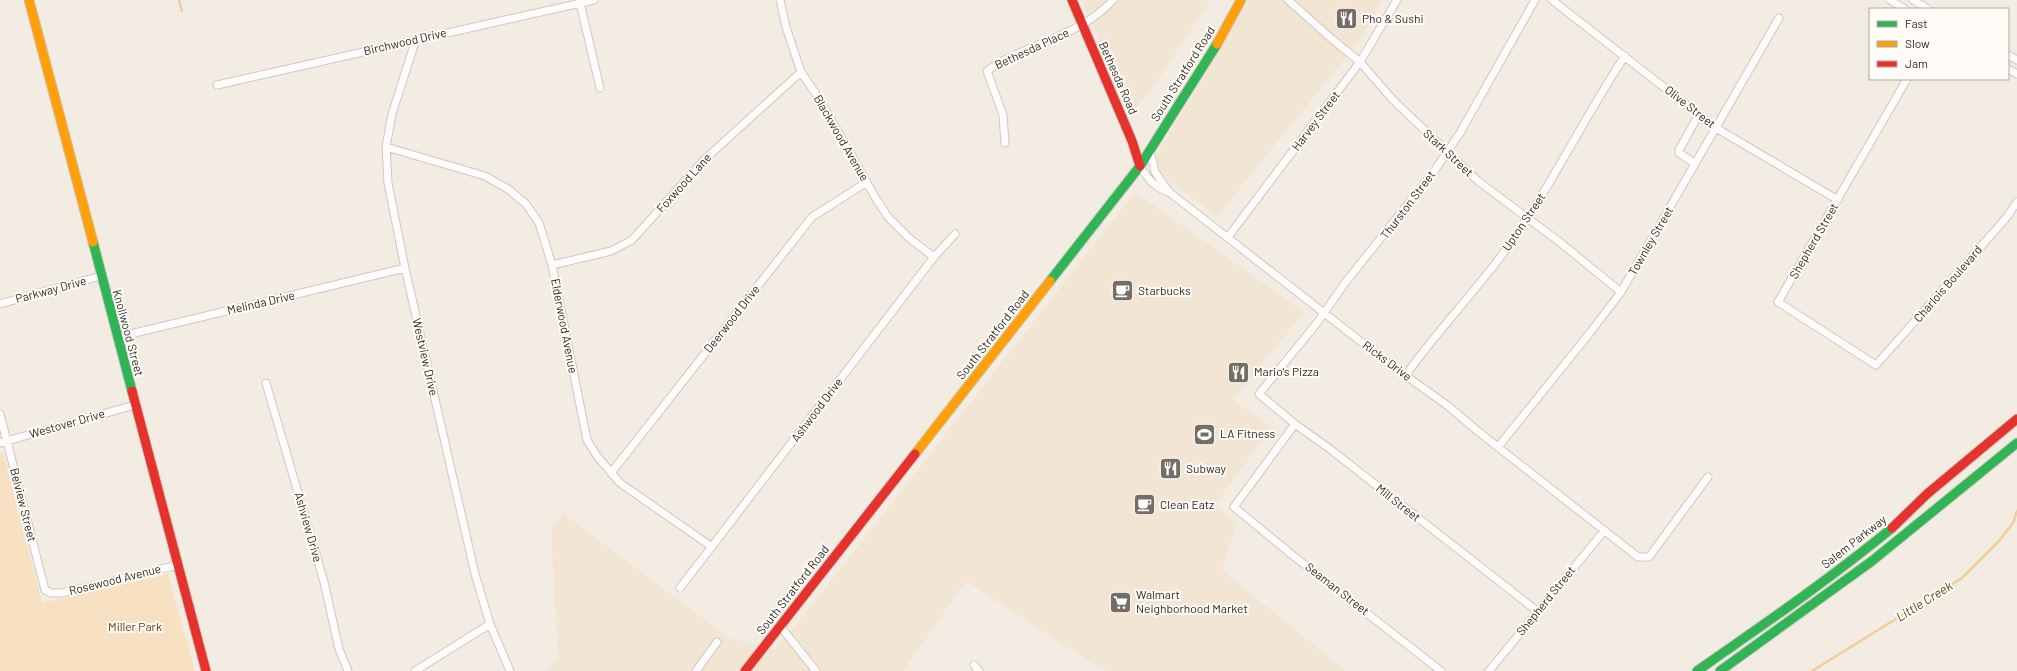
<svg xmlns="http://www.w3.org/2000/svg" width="2017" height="671" font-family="Barlow,sans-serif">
	<rect width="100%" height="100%" fill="#f3ece2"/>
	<path fill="#f3e5d3" d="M1082 0H1210L1155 85 1131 114Z
		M1249 0H1383L1359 41 1217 217 1150 166Z
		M1135 192 1304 312 1233 400 1272 427 1216 503 1236 525 1222 570 1346 671H1107L1101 669 966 581 903 671H547L558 657 551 530 563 513 729 638 774 650 801 619Z"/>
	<path fill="#f8e1c2" d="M3 452 42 603 168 574 195 671H0V453Z"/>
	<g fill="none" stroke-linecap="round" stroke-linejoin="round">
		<path stroke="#f1cd9d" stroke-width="2.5" d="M179 0 182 11
			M1812 671 1962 578 1999 541 2013 523 2017 511"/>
		<defs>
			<path id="street" d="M780 0 786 27 801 72 820 100 875 197 888 217 909 238 934 257
				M1288 0 1333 40 1360 62 1393 100 1478 181 1557 240 1621 292
				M1535 0 1460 133 1435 170 1345 283 1317 323 1259 394 1295 424 1330 449 1537 611
				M1552 0 1716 128 1838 200
				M1890 0 1905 9
				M1913 0 1928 9
				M580 3 600 88
				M416 39 392 114 386 147 388 183 405 268 475 574 490 624 510 671
				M2008 55 2017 60
				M2008 69 2017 74
				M1907 79 1778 302 1876 365 2007 217 2017 202
				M217 85 594 0
				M1005 143 1003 115 987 71C1026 43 1080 37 1113 0
				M386 147 485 176 508 189 526 204 539 223 552 265 587 440 597 456 620 483 712 547
				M1150 150 1155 172 1169 192
				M1694 163 1679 153V150L1699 114
				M1140 166C1148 179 1155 188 1169 192L1387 362 1448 406 1480 433 1638 557H1649L1708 477
				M1228 237 1360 62 1397 0
				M552 265 611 251 632 240 704 160 801 72
				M0 304 101 276
				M118 337 405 268
				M1406 375C1439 328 1480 287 1513 240 1554 181 1585 116 1625 56
				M266 383 324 582 339 649 348 671
				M0 414 45 590 51 593H62L178 565
				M1295 424 1234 507 1291 554 1441 671
				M0 443 135 405
				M1498 447 1589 334 1621 292 1779 18
				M611 473 812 217 867 182
				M680 588 934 257 955 234
				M780 626 816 671
				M974 665 979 671
				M415 671 490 624
				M696 671 717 642
				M1489 671 1604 531"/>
			<path id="fast" d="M93 242 132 391
				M1050 281 1140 166 1217 44
				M1697 671C1763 625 1830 579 1892 528
				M1720 671 1872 561 2017 443"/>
			<path id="slow" d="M29 0 93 242
				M1217 44 1241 0
				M915 454 1050 281"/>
			<path id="jam" d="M1072 0 1132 141 1140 166
				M132 391 206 671
				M1892 528 1927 494 2017 419
				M745 671 915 454"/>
		</defs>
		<use href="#street" stroke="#cec8c0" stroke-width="9"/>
		<use href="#fast" stroke="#cec8c0" stroke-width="11"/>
		<use href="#slow" stroke="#cec8c0" stroke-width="11"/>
		<use href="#jam" stroke="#cec8c0" stroke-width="11"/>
		<use href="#street" stroke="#fdfcfb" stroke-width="7"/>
		<use href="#fast" stroke="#30b455" stroke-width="9"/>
		<use href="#slow" stroke="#ff9f0a" stroke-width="9"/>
		<use href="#jam" stroke="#e5322d" stroke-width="9"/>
	</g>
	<defs>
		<symbol id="restaurant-square" viewBox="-11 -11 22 22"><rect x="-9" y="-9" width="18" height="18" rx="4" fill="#746f66" stroke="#fffcf8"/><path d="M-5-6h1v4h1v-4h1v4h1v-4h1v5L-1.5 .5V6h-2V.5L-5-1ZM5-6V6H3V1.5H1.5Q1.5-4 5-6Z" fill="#fff"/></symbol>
		<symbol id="cafe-square" viewBox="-11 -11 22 22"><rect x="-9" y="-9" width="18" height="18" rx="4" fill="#746f66" stroke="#fffcf8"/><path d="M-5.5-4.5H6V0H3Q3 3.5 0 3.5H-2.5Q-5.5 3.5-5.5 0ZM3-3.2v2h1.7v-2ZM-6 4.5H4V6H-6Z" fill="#fff"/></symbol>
		<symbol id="stadium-square" viewBox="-11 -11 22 22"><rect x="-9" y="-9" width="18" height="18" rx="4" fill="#746f66" stroke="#fffcf8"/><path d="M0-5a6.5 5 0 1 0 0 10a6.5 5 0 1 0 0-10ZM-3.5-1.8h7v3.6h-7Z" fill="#fff"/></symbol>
		<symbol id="supermarket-square" viewBox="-11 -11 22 22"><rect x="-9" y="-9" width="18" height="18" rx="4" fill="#746f66" stroke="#fffcf8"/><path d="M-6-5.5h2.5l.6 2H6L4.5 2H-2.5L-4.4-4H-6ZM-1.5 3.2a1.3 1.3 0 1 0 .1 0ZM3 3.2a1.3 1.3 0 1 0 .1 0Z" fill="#fff"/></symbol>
	</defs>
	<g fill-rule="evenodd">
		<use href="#restaurant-square" x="1334" y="6" width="25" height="25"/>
		<use href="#cafe-square" x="1110" y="278" width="25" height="25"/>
		<use href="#restaurant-square" x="1226" y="360" width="25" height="25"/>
		<use href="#stadium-square" x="1192" y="422" width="25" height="25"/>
		<use href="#restaurant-square" x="1158" y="456" width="25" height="25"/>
		<use href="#cafe-square" x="1132" y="492" width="25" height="25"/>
		<use href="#supermarket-square" x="1108" y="590" width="25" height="25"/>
	</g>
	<g text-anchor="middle" stroke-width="4" stroke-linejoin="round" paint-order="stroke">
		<g font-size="12" fill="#302b24" stroke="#fffcf8" text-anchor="start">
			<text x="1362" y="23">Pho &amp; Sushi</text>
			<text x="1138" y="295">Starbucks</text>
			<text x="1254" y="376">Mario's Pizza</text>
			<text x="1220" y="438">LA Fitness</text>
			<text x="1186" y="473">Subway</text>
			<text x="1160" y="509">Clean Eatz</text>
			<text x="1136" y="599">Walmart<tspan x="1136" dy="14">Neighborhood Market</tspan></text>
		</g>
		<g font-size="12" fill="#302b24" stroke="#fffcf8">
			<text transform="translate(405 42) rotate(-13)" y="4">Birchwood Drive</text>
			<text transform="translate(1032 49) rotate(-25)" y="4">Bethesda Place</text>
			<text transform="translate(1183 74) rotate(-58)" y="4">South Stratford Road</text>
			<text transform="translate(1118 78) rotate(66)" y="4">Bethesda Road</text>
			<text transform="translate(1690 107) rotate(38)" y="4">Olive Street</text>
			<text transform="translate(1316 121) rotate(-53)" y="4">Harvey Street</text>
			<text transform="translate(841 138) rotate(60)" y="4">Blackwood Avenue</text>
			<text transform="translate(1448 153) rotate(43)" y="4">Stark Street</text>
			<text transform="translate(684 183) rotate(-48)" y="4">Foxwood Lane</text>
			<text transform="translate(1408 205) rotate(-53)" y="4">Thurston Street</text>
			<text transform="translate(1524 222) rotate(-56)" y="4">Upton Street</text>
			<text transform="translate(1651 241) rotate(-60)" y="4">Townley Street</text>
			<text transform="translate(1814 241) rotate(-60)" y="4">Shepherd Street</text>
			<text transform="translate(1948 284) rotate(-49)" y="4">Charlois Boulevard</text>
			<text transform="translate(51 290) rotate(-15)" y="4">Parkway Drive</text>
			<text transform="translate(261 303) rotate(-13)" y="4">Melinda Drive</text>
			<text transform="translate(732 319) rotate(-52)" y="4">Deerwood Drive</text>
			<text transform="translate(564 326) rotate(79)" y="4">Elderwood Avenue</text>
			<text transform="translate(128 333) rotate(75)" y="4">Knollwood Street</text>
			<text transform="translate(993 335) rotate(-52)" y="4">South Stratford Road</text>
			<text transform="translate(425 357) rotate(77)" y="4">Westview Drive</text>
			<text transform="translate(1387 361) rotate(37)" y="4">Ricks Drive</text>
			<text transform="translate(817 410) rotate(-53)" y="4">Ashwood Drive</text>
			<text transform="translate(67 424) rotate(-16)" y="4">Westover Drive</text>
			<text transform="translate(1398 503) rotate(38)" y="4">Mill Street</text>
			<text transform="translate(23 505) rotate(76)" y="4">Belview Street</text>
			<text transform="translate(308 527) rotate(74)" y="4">Ashview Drive</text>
			<text transform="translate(1854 542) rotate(-38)" y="4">Salem Parkway</text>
			<text transform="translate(115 580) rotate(-14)" y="4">Rosewood Avenue</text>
			<text transform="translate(1337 589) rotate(38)" y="4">Seaman Street</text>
			<text transform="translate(793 590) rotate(-52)" y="4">South Stratford Road</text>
			<text transform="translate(1546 601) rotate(-51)" y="4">Shepherd Street</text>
		</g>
		<g font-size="12" fill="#5c3d06" stroke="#fffcf8">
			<text x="135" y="631">Miller Park</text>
		</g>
		<g font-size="13" font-style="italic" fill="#664613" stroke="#fffcf8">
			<text transform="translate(1924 601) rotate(-32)" y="5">Little Creek</text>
		</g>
	</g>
	<rect x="1869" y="8" width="140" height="72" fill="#fffcf8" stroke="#aca8a3"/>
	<rect x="1877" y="21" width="20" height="6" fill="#30b455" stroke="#aca8a3"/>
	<text x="1905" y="28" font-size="12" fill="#302b24">Fast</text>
	<rect x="1877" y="41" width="20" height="6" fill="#ff9f0a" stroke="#aca8a3"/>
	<text x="1905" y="48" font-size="12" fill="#302b24">Slow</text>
	<rect x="1877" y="61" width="20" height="6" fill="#e5322d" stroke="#aca8a3"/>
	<text x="1905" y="68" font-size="12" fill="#302b24">Jam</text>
</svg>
